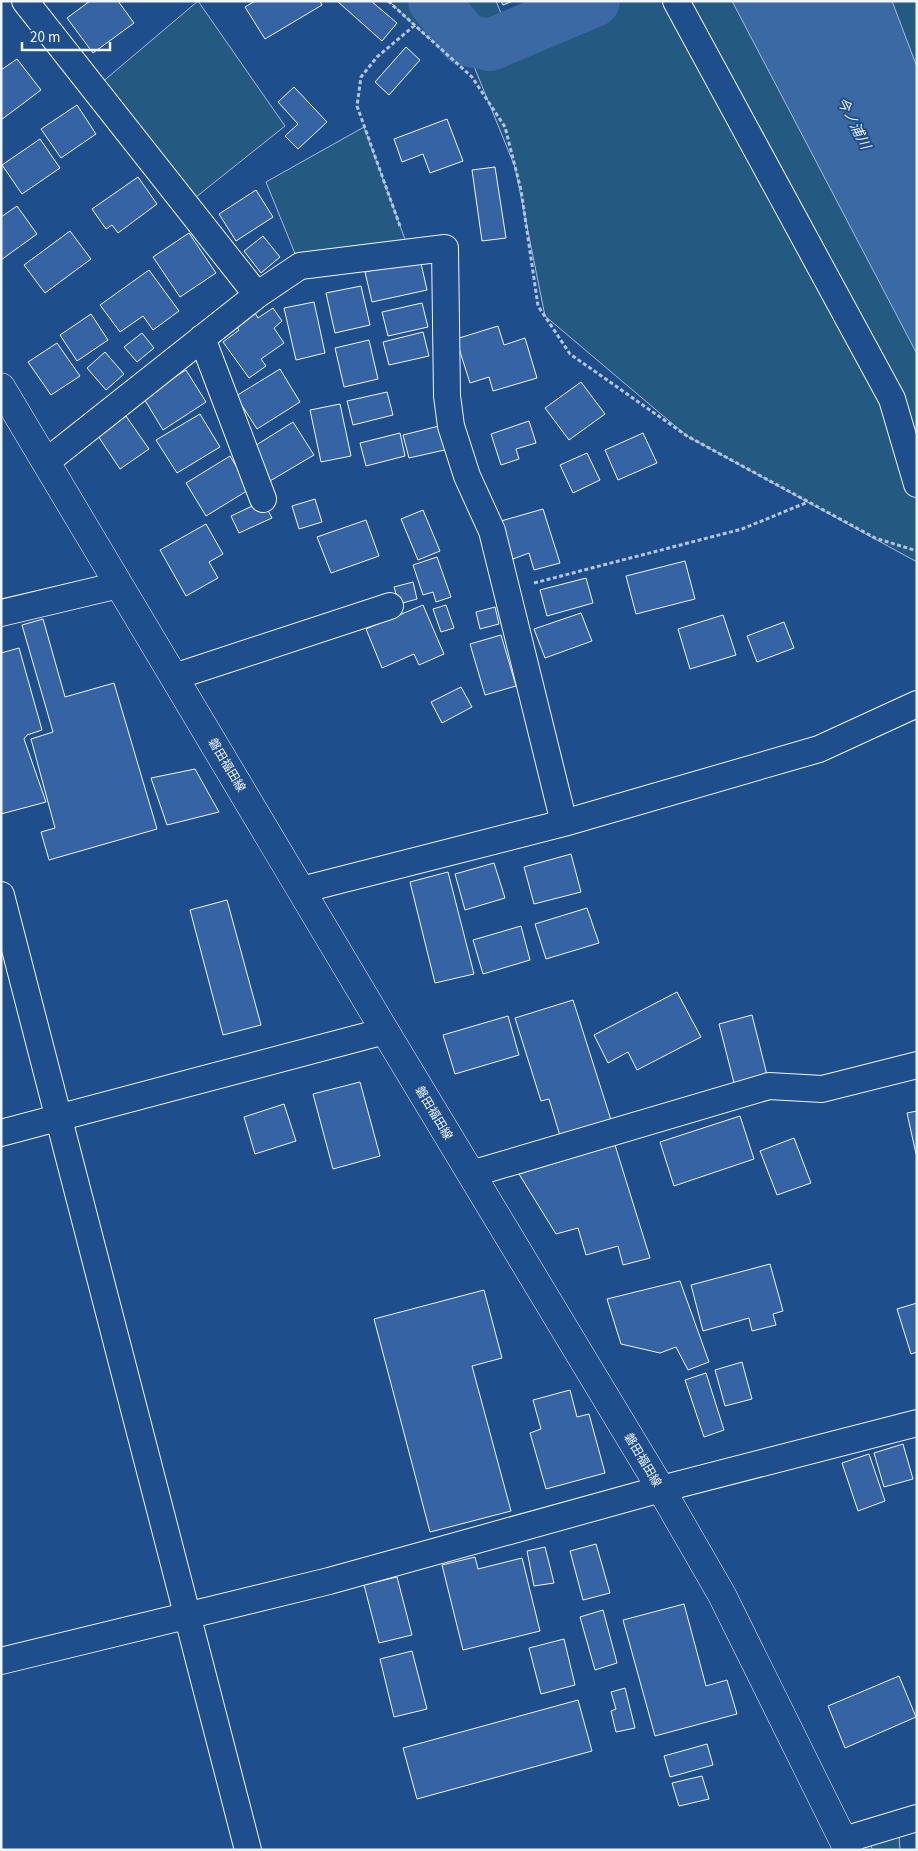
<svg xmlns="http://www.w3.org/2000/svg" width="918" height="1851" font-family="'Source Sans 3','Noto Sans JP',sans-serif">
	<rect width="100%" height="100%" fill="#1f4e8c"/>
	<path fill="#245a82" stroke="#a8bbd7" d="M198 1 285 126 186 205 94 89Z
		M389 1H496L503 18 541 1H917V562L687 436 545 316 515 167 471 59C439 54 412 23 389 1Z
		M364 127 410 253 300 266 266 182Z
		M898 1824 900 1850H873L864 1834Z"/>
	<path fill="#3b69a3" stroke="#a8bbd7" d="M425 1H449L456 28Z
		M732 1H892L917 67V354Z"/>
	<g fill="none" stroke-linecap="round" stroke-linejoin="round">
		<path stroke="#3b69a3" stroke-width="52" d="M434 1 465 40 490 45 594 1"/>
	</g>
	<path fill="#3563a3" stroke="#f2f6ff" d="M90 1H118L134 23 93 53 67 18Z
		M255 1H320L322 5 265 39 245 7Z
		M337 1H371L397 23 382 41Z
		M501 1H513L503 5Z
		M406 47 420 60 389 95 375 82Z
		M17 59 41 90 1 120V70Z
		M294 87 327 122 298 149 285 136 298 124 278 102Z
		M77 105 96 134 61 158 41 129Z
		M447 119 463 161 430 173 423 154 402 162 394 139Z
		M40 139 60 168 22 194 2 165Z
		M495 167 506 238 482 241 472 170Z
		M138 177 157 204 118 233 112 225 106 229 92 209Z
		M256 190 273 217 236 241 219 214Z
		M17 206 37 234 1 260V217Z
		M70 231 91 259 45 293 24 265Z
		M189 233 216 273 180 297 153 257Z
		M263 236 280 257 261 273 244 251Z
		M420 259 427 290 372 302 365 272Z
		M149 270 179 311 153 330 143 316 120 332 100 305Z
		M361 286 370 325 335 333 326 293Z
		M314 302 325 353 296 360 284 308Z
		M422 303 428 327 388 336 382 312Z
		M273 308 282 321 274 328 284 343 261 359 266 366 249 378 223 342 239 330 236 326 255 313 258 318Z
		M91 314 108 340 77 361 60 335Z
		M498 326 504 345 525 338 537 378 493 391 489 377 470 383 456 339Z
		M423 332 429 356 389 365 383 342Z
		M142 333 154 348 137 362 124 347Z
		M369 340 378 379 344 387 335 348Z
		M57 343 80 376 51 395 28 362Z
		M105 352 124 374 106 390 87 368Z
		M280 369 300 402 257 429 236 396Z
		M186 370 206 402 163 430 143 397Z
		M581 382 605 414 569 440 545 408Z
		M387 392 393 415 353 425 347 401Z
		M340 404 351 456 321 462 310 410Z
		M200 414 220 447 177 473 156 440Z
		M126 416 149 449 120 469 98 436Z
		M529 421 536 443 516 449 519 459 501 465 491 434Z
		M293 422 314 455 270 481 250 449Z
		M443 425 449 449 409 458 403 435Z
		M400 433 405 456 366 466 360 443Z
		M643 433 657 463 618 480 605 450Z
		M587 453 600 480 573 493 560 465Z
		M230 456 250 489 206 516 186 483Z
		M315 499 322 522 299 529 292 506Z
		M263 501 272 518 239 533 231 516Z
		M543 509 560 563 534 570 529 553 513 559 501 521Z
		M423 510 440 551 418 560 401 519Z
		M366 520 379 556 331 573 317 537Z
		M206 524 223 554 209 562 218 578 186 596 160 550Z
		M437 557 451 597 436 602 433 592 423 595 413 565Z
		M685 561 695 599 636 614 626 576Z
		M586 578 593 603 547 616 540 590Z
		M413 582 417 599 399 604 394 587Z
		M423 605 444 654 419 665 414 654 382 668 366 629Z
		M446 605 454 628 441 632 433 609Z
		M495 607 499 624 480 629 476 612Z
		M581 613 592 641 545 658 534 629Z
		M723 615 736 655 690 669 678 629Z
		M43 619 65 697 114 683 157 829 49 860 41 832 55 828 31 739 53 732 22 625Z
		M784 622 794 648 757 662 747 636Z
		M501 635 516 686 485 695 470 644Z
		M19 648 42 730 27 735 24 739 46 802 1 814V653Z
		M461 687 472 707 442 723 431 702Z
		M195 769 219 812 167 825 151 778Z
		M571 854 581 892 534 904 524 867Z
		M494 863 505 898 465 910 455 874Z
		M448 872 474 974 435 983 410 882Z
		M227 900 261 1025 223 1035 190 910Z
		M587 908 599 943 546 959 535 924Z
		M521 926 530 960 483 974 473 940Z
		M677 992 701 1037 637 1070 628 1052 608 1063 594 1035Z
		M573 1000 611 1120 560 1136 549 1099 541 1101 515 1018Z
		M752 1015 767 1075 734 1083 719 1024Z
		M508 1016 519 1055 455 1074 443 1035Z
		M360 1082 380 1156 333 1169 313 1094Z
		M284 1104 296 1141 255 1154 244 1117Z
		M917 1111V1153L916 1154 907 1113Z
		M740 1116 754 1159 674 1186 660 1142Z
		M794 1138 811 1183 777 1195 760 1151Z
		M615 1145 650 1258 623 1265 618 1246 586 1255 578 1228 556 1234 519 1174Z
		M770 1264 783 1311 773 1314 776 1325 752 1331 749 1318 703 1331 691 1285Z
		M680 1281 709 1362 688 1370 676 1347 660 1353 621 1344 607 1299Z
		M484 1290 502 1358 472 1366 511 1511 430 1532 374 1319Z
		M917 1303V1352L911 1354 897 1309Z
		M742 1362 752 1399 725 1406 715 1370Z
		M706 1373 724 1430 704 1437 685 1380Z
		M570 1390 577 1417 589 1414 605 1473 546 1489 530 1433 541 1429 533 1400Z
		M903 1444 913 1479 884 1487 874 1453Z
		M869 1454 885 1501 858 1511 842 1463Z
		M596 1544 610 1593 583 1600 570 1551Z
		M545 1547 554 1583 534 1586 527 1551Z
		M475 1557 478 1569 522 1558 540 1631 463 1650 442 1565Z
		M397 1577 412 1635 379 1643 364 1585Z
		M684 1604 706 1686 727 1680 737 1714 655 1736 623 1620Z
		M603 1610 617 1663 595 1670 580 1617Z
		M564 1639 575 1685 541 1694 529 1648Z
		M412 1651 427 1709 394 1717 380 1659Z
		M899 1676 916 1717 845 1748 828 1706Z
		M625 1688 635 1728 616 1732 611 1711 616 1709 611 1692Z
		M578 1700 592 1751 417 1799 403 1748Z
		M707 1744 713 1765 670 1777 664 1756Z
		M702 1776 709 1799 679 1806 672 1783Z"/>
	<g fill="none" stroke-linecap="round" stroke-linejoin="round">
		<defs>
			<path id="street" d="M25 1 257 295
				M676 1 892 399 917 484
				M202 338 263 499
				M46 462 257 295 300 266 445 248 447 396 451 426 467 476 492 531 564 823
				M1 613 119 585
				M174 677 390 606
				M301 890 564 823 819 749 917 704
				M1 895 248 1850
				M1 1133 385 1031
				M471 1174 769 1086 822 1089 917 1065
				M1 1661 329 1581 661 1489 917 1423
				M844 1840 917 1818"/>
			<path id="primary" d="M1 387 385 1031 661 1489 722 1595 848 1850"/>
		</defs>
		<use href="#street" stroke="#f2f6ff" stroke-width="28"/>
		<use href="#primary" stroke="#f2f6ff" stroke-width="29"/>
		<path stroke="#b3c4dc" stroke-width="3" stroke-dasharray="4 2.5" stroke-linecap="butt" d="M388 1 472 77 505 127 521 190 538 306 570 354 687 436 875 538 917 551
			M400 226 357 106 361 77 377 57 415 25
			M534 583 742 529 808 502"/>
		<use href="#street" stroke="#1f4e8c" stroke-width="26"/>
		<use href="#primary" stroke="#1f4e8c" stroke-width="28"/>
	</g>
	<g text-anchor="middle" stroke-width="4" stroke-linejoin="round" paint-order="stroke">
		<g font-size="12" fill="#f2f6ff" stroke="#1f4e8c">
			<text transform="translate(227 765) rotate(59)" y="4">磐田福田線</text>
			<text transform="translate(434 1113) rotate(59)" y="4">磐田福田線</text>
			<text transform="translate(643 1460) rotate(59)" y="4">磐田福田線</text>
		</g>
		<g font-size="14" font-style="italic" fill="#f2f6ff" stroke="#1f4e8c">
			<text transform="translate(854 123) rotate(63)" y="5">今ノ浦川</text>
		</g>
	</g>
	<rect width="918" height="1851" fill="none" stroke="#f2f6ff" stroke-width="5"/>
	<path d="M22 42v8h88v-8" fill="none" stroke="#f2f6ff" stroke-width="2.5"/>
	<text x="30" y="42" font-size="15" fill="#f2f6ff" stroke="#1f4e8c" stroke-width="4" paint-order="stroke">20 m</text>
</svg>
